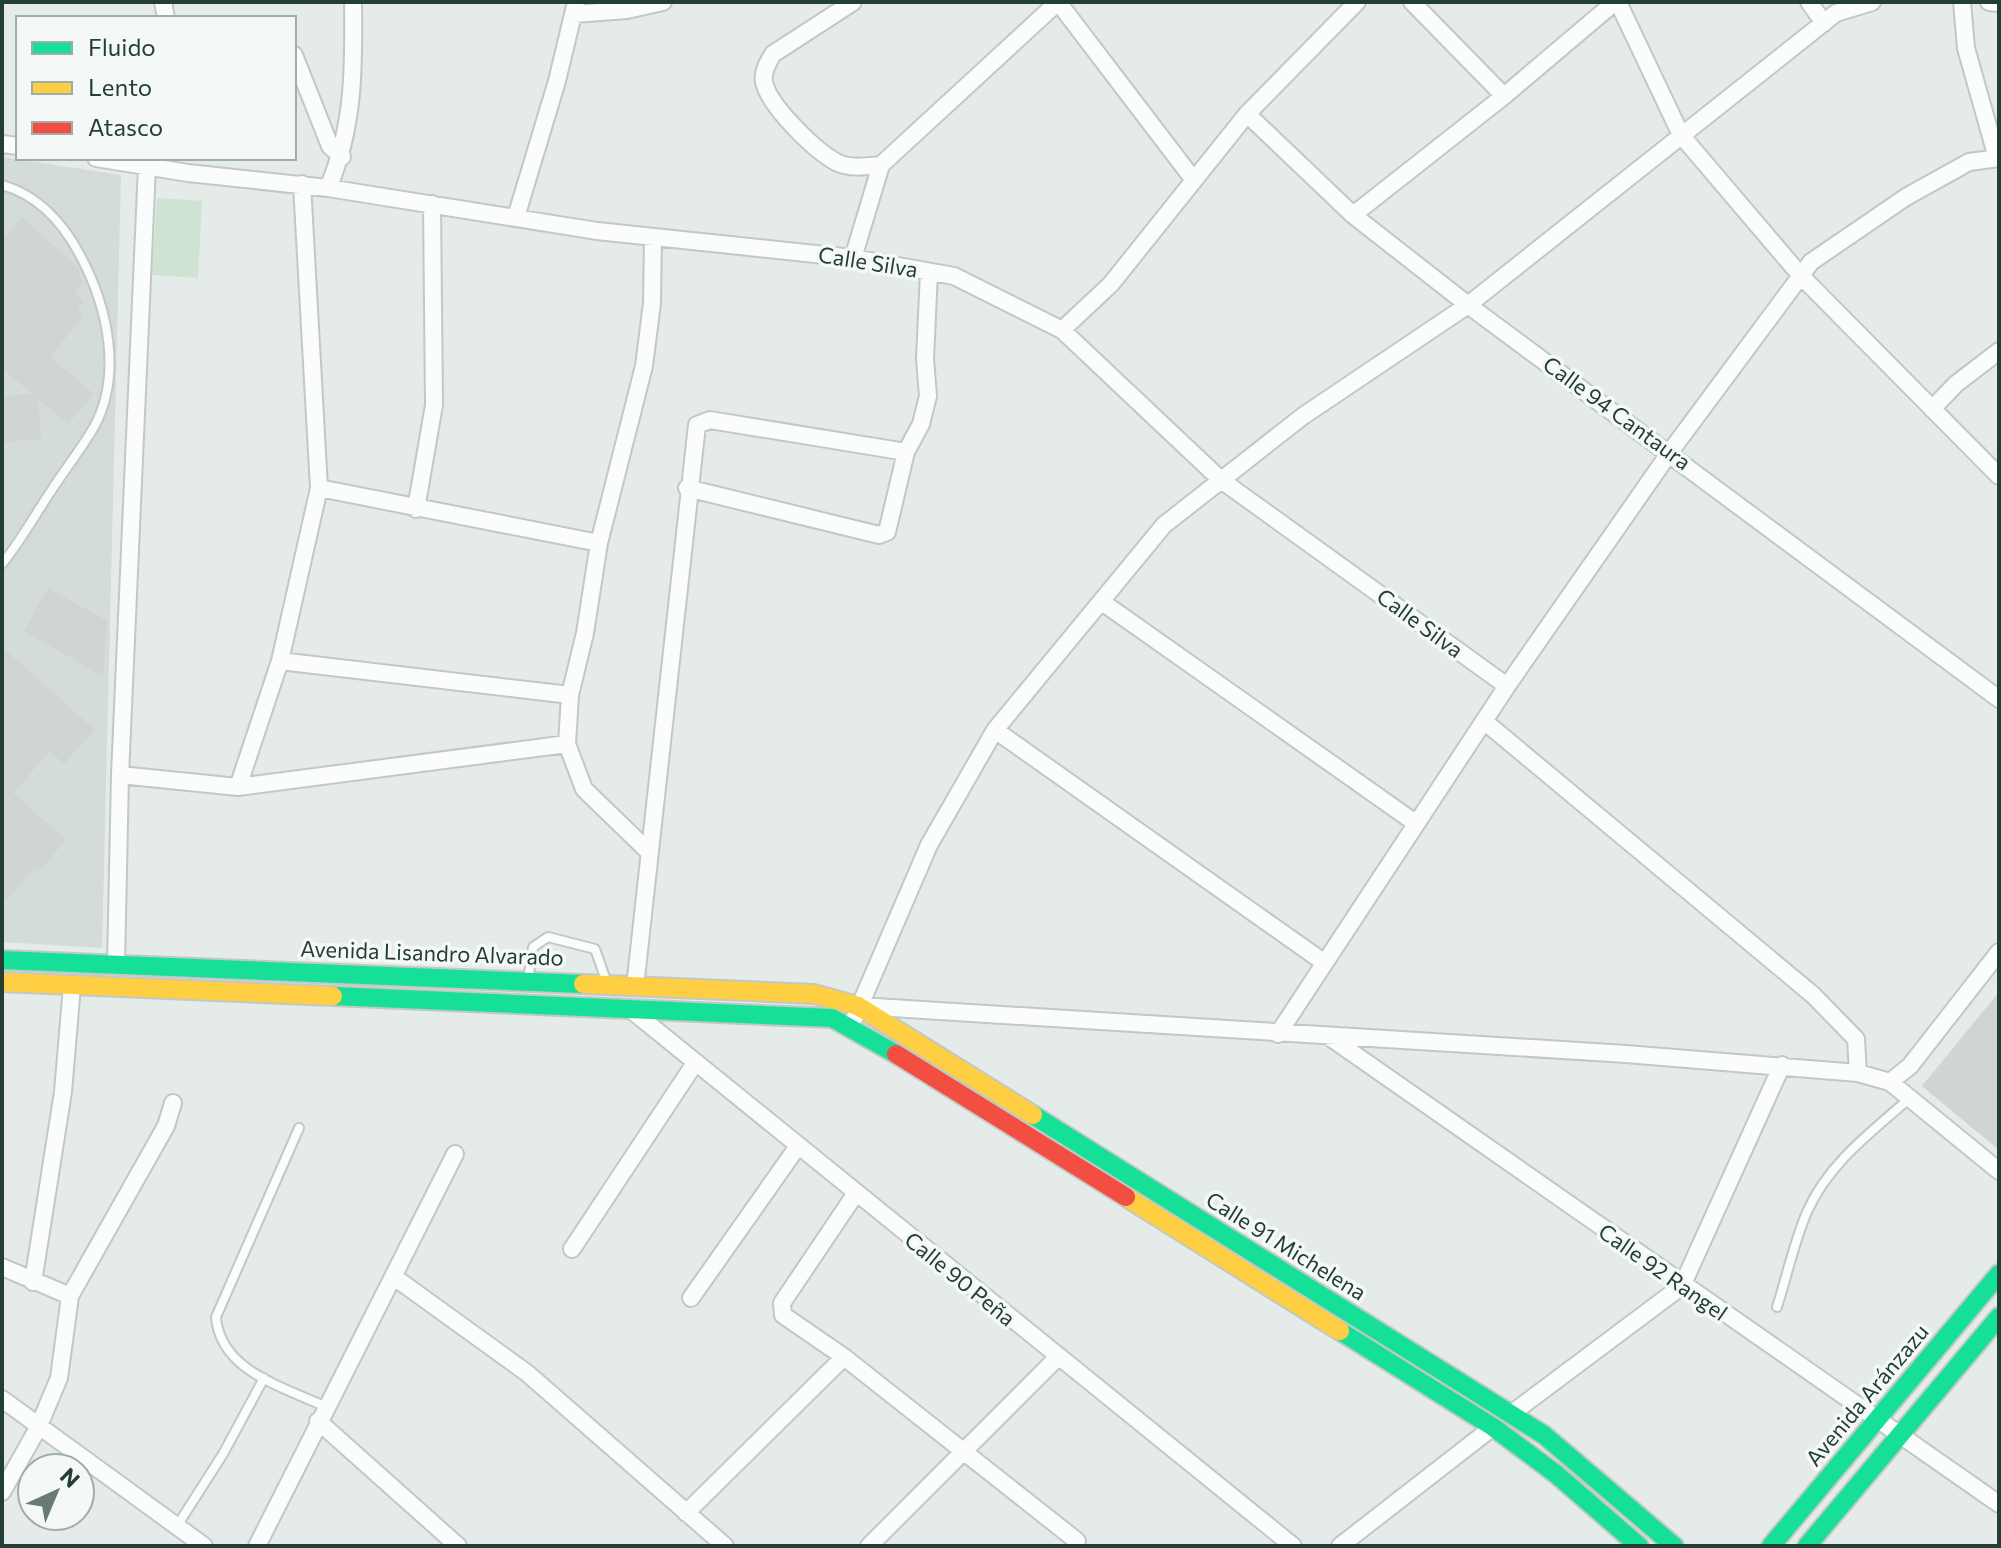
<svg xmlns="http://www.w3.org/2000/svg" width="2001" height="1548" font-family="Commissioner,sans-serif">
	<rect width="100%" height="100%" fill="#e5ebe8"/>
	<path fill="#d3dcd8" d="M2 157 121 175 102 948 2 942Z"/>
	<path fill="#cfe3d5" d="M157 198 202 201 198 278 152 275Z"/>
	<path fill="#d0d4d3" d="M22 217 77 267 83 282 74 293 84 301 77 310 84 315 50 357 94 394 68 424 38 399 41 439 2 442V396L32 394 2 368V240Z
		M48 588 107 621 103 676 24 631Z
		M2 647 95 730 64 764 50 751 13 793 66 840 38 872 34 868 2 905Z
		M1999 992V1150L1922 1086Z"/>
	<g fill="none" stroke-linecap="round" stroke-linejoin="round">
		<defs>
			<path id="lane" d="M2 185C38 195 64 224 81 257 107 306 123 374 94 427 82 448 66 468 53 488 36 513 21 541 2 564
				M528 980 533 947 548 937 595 949 607 983
				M299 1128 216 1317C220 1371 284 1387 326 1407
				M1777 1307C1787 1276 1794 1242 1807 1212 1828 1164 1871 1132 1910 1098
				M177 1526 223 1454 264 1378"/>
			<path id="street" d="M163 2 166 18
				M853 2 773 54C768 62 762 72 764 82 769 106 816 152 838 163 851 169 868 166 881 165L1058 2
				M1058 2 1193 179
				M1412 2 1504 96
				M1618 2 1681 135 1801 276 1999 476
				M1809 2 1824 23
				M1962 2 1966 48 1997 158
				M1989 2 1999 3
				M574 14 627 10 663 2
				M294 55 330 146 342 157
				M1247 114 1353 215 1468 305 1999 699
				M2 144 18 146
				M96 158 188 173 328 188 597 231 853 258 954 276 1062 330 1221 480 1507 686
				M328 188C354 128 354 67 353 2
				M1353 215 1504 96 1615 2
				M516 217 557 81 576 2
				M853 258 881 165
				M1062 330 1111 284 1247 114 1357 2
				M1932 409 1956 384 1999 351
				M319 488 599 543
				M687 488 879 535 887 532 906 452 921 424 928 396 925 359 929 272
				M416 509 434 405 432 204
				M1102 602 1414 822
				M280 661 570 695
				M1484 721 1813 995 1856 1039 1858 1073
				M995 730 1322 961
				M120 775 238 787 567 744
				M238 787 280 661 319 488 302 184
				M649 852 584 789 567 744 570 695 585 633 599 543 644 366 652 303 653 237
				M116 965 120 775 147 166
				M635 987 697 425 710 420 906 452
				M860 1006 1626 1054 1858 1073 1890 1082 1999 1171
				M630 1009 1293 1546
				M855 1017 929 845 995 730 1164 525 1303 416 1468 305 1836 13 1872 2
				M1278 1034 1507 686 1670 452 1811 262 1906 197 1969 162 1999 158
				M1331 1038 1999 1504
				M1890 1082 1910 1066 1999 952
				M856 1193 782 1303 783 1315 844 1357 1077 1541
				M572 1249 695 1063
				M2 1267 70 1296
				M394 1277 527 1373 725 1546
				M33 1282 63 1092 72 986
				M691 1298 798 1146
				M2 1399 204 1546
				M1511 1414 1682 1286 1782 1065
				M318 1421 458 1546
				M2 1492 38 1428 59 1378 70 1296 166 1126 173 1103
				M686 1513 844 1357
				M257 1546 455 1154
				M869 1546 1057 1358
				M1340 1546 1493 1427"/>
			<path id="fast" d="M2 960 583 984
				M333 996 832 1018 896 1054
				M1033 1115 1544 1435 1674 1546
				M1340 1331 1493 1427 1556 1474 1639 1546
				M1771 1546 1999 1274
				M1807 1546 1999 1317"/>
			<path id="slow" d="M2 982 333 996
				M583 984 814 994 858 1006 1033 1115
				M1126 1197 1340 1331"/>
			<path id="jam" d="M896 1054 1126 1197"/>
		</defs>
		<use href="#lane" stroke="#c2c8c5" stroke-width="12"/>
		<use href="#street" stroke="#c2c8c5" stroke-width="20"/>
		<use href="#fast" stroke="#c1c8c5" stroke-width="22"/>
		<use href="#slow" stroke="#c1c8c5" stroke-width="22"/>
		<use href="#jam" stroke="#c1c8c5" stroke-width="22"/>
		<use href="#lane" stroke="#fbfcfc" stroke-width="8"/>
		<use href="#street" stroke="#fbfcfc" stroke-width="16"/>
		<use href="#fast" stroke="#16e098" stroke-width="18"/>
		<use href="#slow" stroke="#ffcf43" stroke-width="18"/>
		<use href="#jam" stroke="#f24e42" stroke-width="18"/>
	</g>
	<g text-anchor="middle" stroke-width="7" stroke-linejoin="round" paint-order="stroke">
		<g font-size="22" fill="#233e37" stroke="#f4f9f7">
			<text transform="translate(868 262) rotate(9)" y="8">Calle Silva</text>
			<text transform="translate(1617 413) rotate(36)" y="8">Calle 94 Cantaura</text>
			<text transform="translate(1420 623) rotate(36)" y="8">Calle Silva</text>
			<text transform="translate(432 953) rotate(2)" y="8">Avenida Lisandro Alvarado</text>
			<text transform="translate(1286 1246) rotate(32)" y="8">Calle 91 Michelena</text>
			<text transform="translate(1663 1272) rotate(35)" y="8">Calle 92 Rangel</text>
			<text transform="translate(960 1279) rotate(39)" y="8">Calle 90 Peña</text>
			<text transform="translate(1867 1395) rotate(-50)" y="8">Avenida Aránzazu</text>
		</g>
	</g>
	<rect width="2001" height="1548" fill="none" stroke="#233e37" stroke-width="8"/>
	<rect x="16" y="16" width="280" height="144" fill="#f4f9f7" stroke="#a0aeaa" stroke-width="2"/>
	<rect x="32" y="42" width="40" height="12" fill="#16e098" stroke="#a0aeaa" stroke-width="2"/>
	<text x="88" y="56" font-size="24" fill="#233e37">Fluido</text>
	<rect x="32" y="82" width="40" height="12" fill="#ffcf43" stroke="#a0aeaa" stroke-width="2"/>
	<text x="88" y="96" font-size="24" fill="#233e37">Lento</text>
	<rect x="32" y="122" width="40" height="12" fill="#f24e42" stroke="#a0aeaa" stroke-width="2"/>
	<text x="88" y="136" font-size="24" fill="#233e37">Atasco</text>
	<g transform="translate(56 1492) rotate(44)"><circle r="38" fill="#f4f9f7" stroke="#a0aeaa" stroke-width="2"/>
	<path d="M0-6L14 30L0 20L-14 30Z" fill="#677b75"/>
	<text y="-12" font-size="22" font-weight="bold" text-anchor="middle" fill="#233e37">N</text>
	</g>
</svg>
